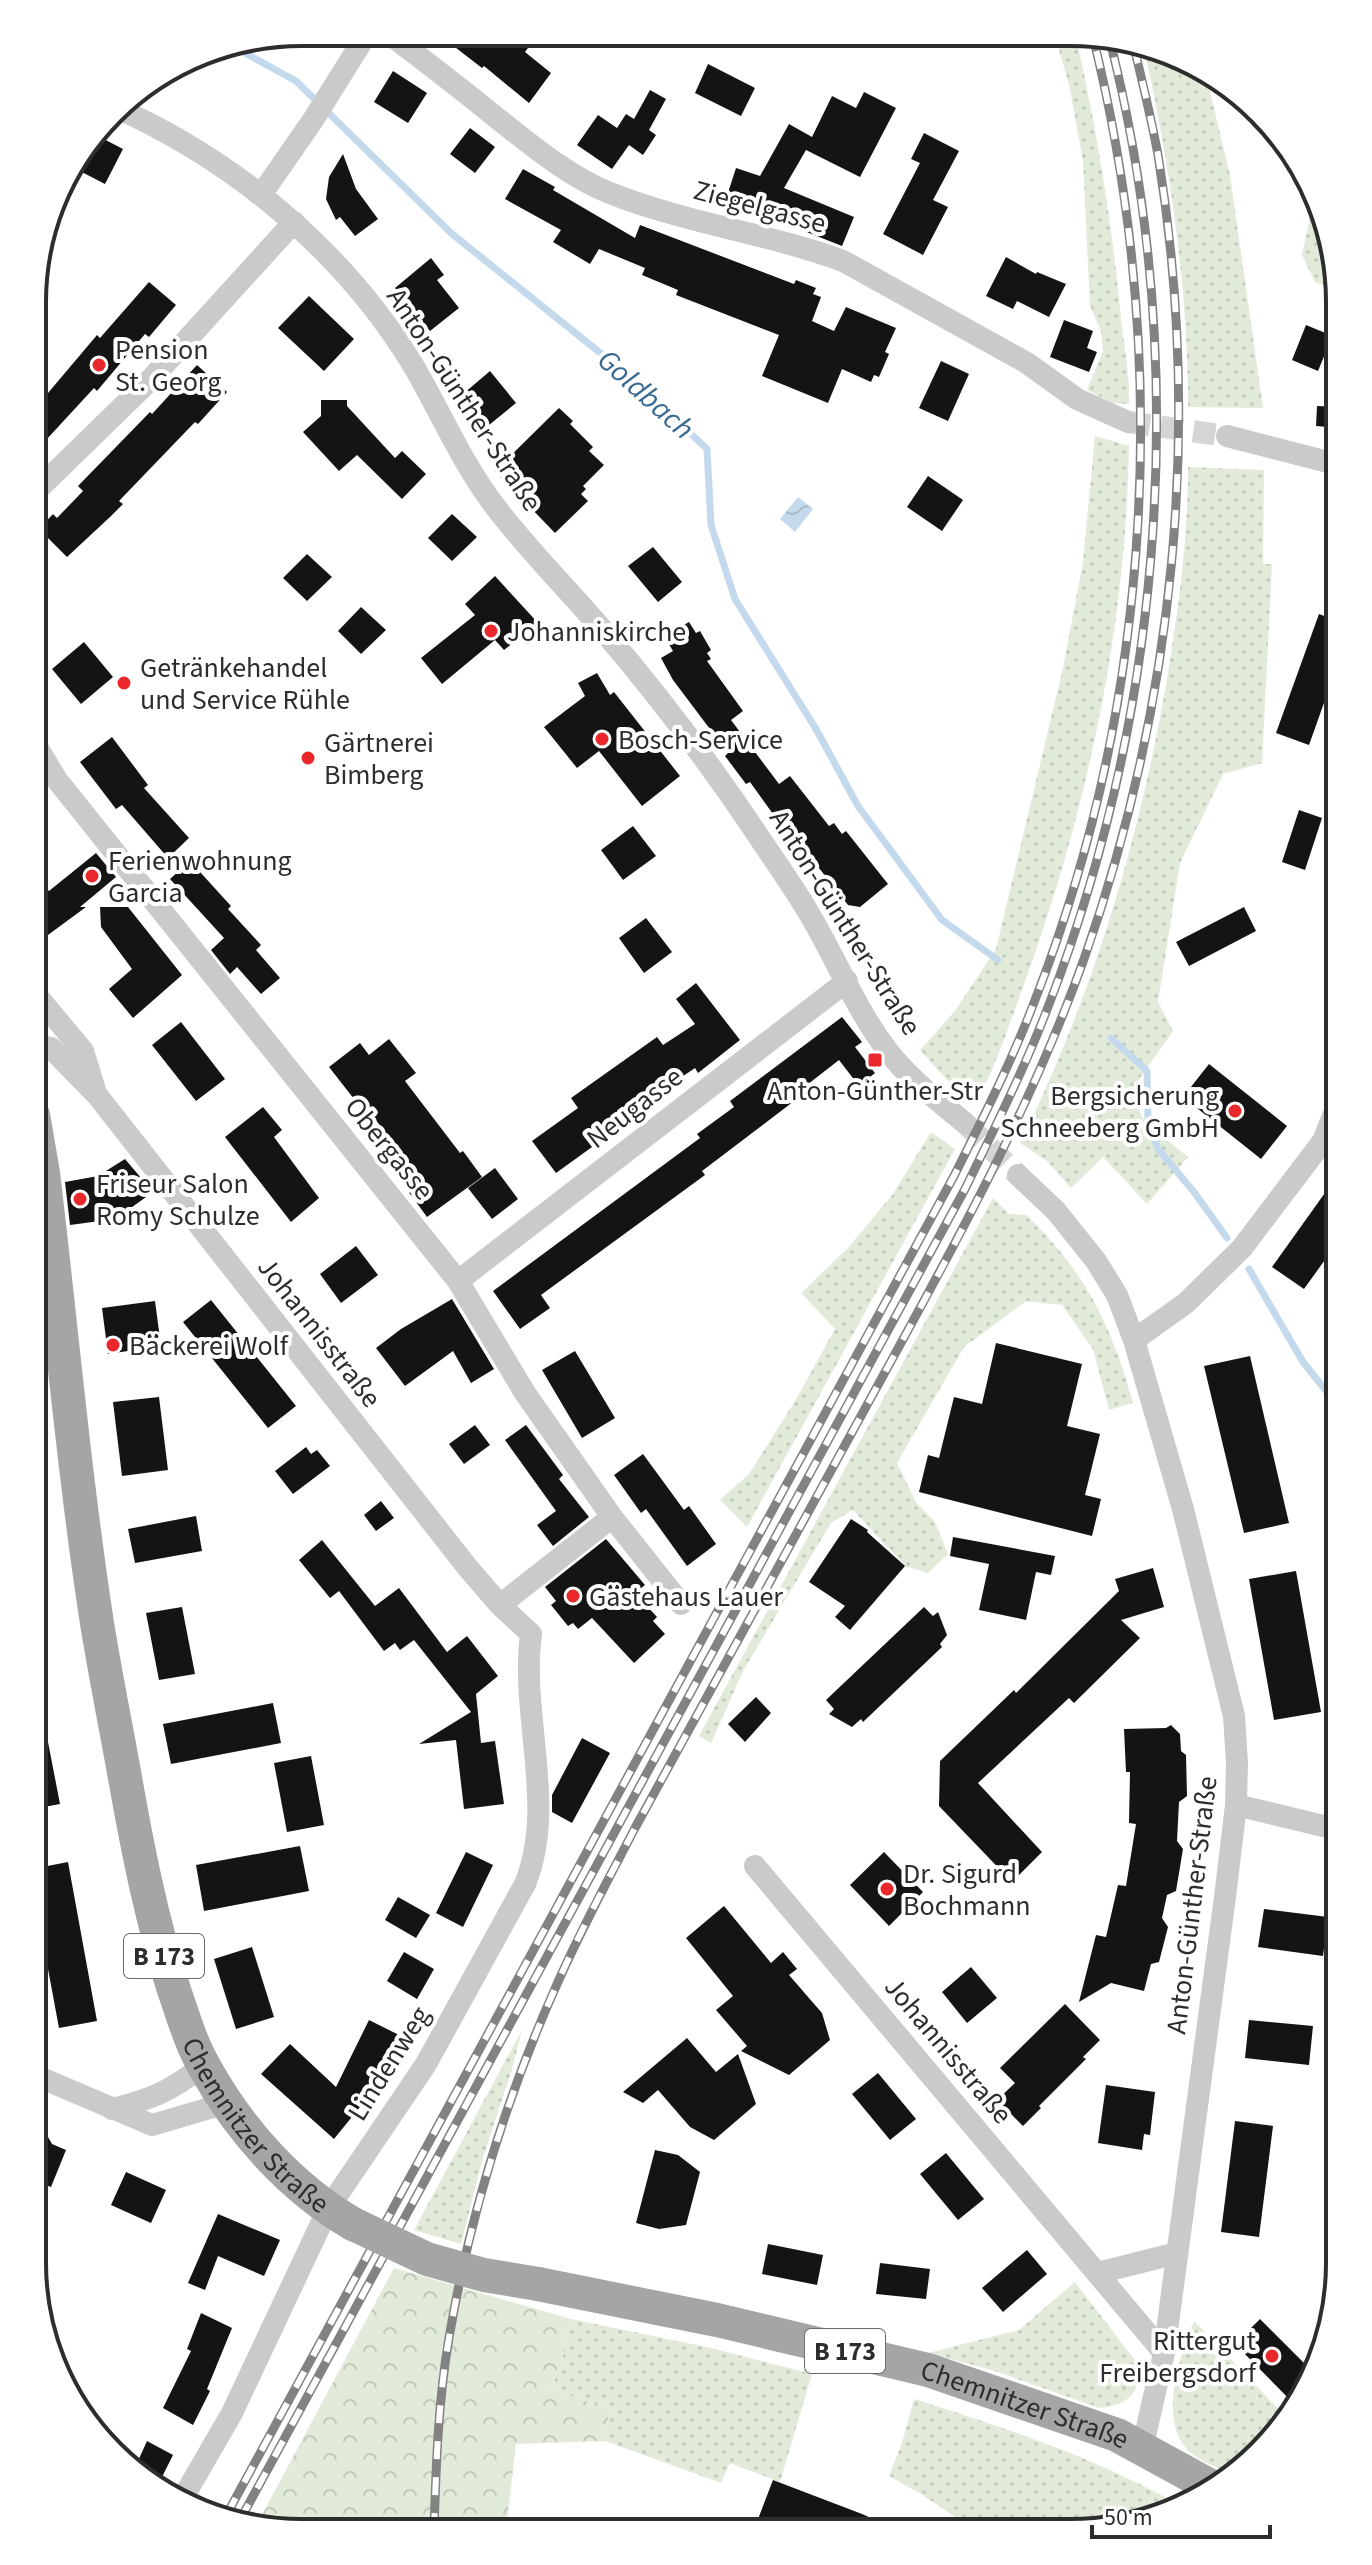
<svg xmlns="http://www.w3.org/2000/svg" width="1372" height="2565" font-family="'Source Sans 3',sans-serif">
	<defs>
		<pattern id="grass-dots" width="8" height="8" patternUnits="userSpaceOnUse" patternTransform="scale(2)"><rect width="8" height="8" fill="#e2ebd9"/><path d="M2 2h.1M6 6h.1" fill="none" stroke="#c2cabb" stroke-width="1.8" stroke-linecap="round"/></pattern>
		<pattern id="forest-crowns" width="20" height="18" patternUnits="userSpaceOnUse" patternTransform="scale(2)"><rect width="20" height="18" fill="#e2ebd9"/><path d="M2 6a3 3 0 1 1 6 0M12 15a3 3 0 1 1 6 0" fill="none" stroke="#c2cabb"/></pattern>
		<pattern id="water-waves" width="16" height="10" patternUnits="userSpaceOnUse" patternTransform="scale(2)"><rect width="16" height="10" fill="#c4daec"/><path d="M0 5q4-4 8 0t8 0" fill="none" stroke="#a9bbcb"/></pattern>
	</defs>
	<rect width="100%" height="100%" fill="#fff"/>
	<path fill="url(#grass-dots)" d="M1055 37H1076C1097 130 1112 223 1121 318 1124 347 1130 374 1129 404L1112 403 1087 390 1103 351 1101 331 1090 306 1083 161 1069 84Z
		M1144 48 1207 79 1230 175 1263 408 1188 407C1188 286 1170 166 1144 48Z
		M1314 198 1326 215 1338 290 1315 282 1302 255Z
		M1095 436 1129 446C1126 622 1090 796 1032 962 1015 1009 999 1058 977 1103L947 1080 920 1050 955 1011 996 949 1063 668 1083 562Z
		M1188 467 1264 470 1263 564H1272L1262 763 1223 774 1180 863 1158 1002 1173 1031 1130 1092 1145 1122 1188 1157 1147 1204 1103 1157 1071 1188 1047 1161 1020 1143C1093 996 1141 835 1168 673 1179 605 1188 537 1188 467Z
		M931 1132 955 1149 747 1527 720 1500 749 1474 794 1403 835 1329 801 1293 848 1248 893 1194Z
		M993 1198 1009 1214 1026 1215C1085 1271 1112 1326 1133 1403L1109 1410 1093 1349 1062 1305 1026 1301 964 1347 897 1463 916 1502 935 1522 948 1554 928 1573 905 1566 853 1510 831 1523 743 1671 711 1743 699 1736Z
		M522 2030 512 2069 482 2161 461 2244 414 2230Z
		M1075 2282 1140 2367C1139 2395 1126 2406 1099 2408L995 2371 928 2353 1019 2330Z
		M571 2319 711 2348 812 2374 780 2482 730 2463 721 2483 605 2441 610 2409 551 2389 562 2360Z
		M1194 2321 1289 2420 1284 2428 1235 2476C1220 2468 1197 2461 1186 2448 1159 2419 1180 2352 1194 2321Z
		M914 2399C1006 2428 1097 2458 1181 2506L1157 2519 1070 2533H979L921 2494 889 2476 902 2443Z"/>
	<path fill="url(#forest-crowns)" d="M394 2268 571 2319 562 2360 551 2389 610 2409 605 2441 516 2444 506 2531H266L256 2526Z"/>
	<path fill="url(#water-waves)" d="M798 497 813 509 795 532 780 519Z"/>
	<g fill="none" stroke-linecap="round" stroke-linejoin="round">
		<path stroke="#c4daec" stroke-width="7" d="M232 46 296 81 451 233 634 380 707 449 711 525 735 599 816 729 858 806 942 920 998 960
			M1111 1038 1147 1071 1148 1121 1158 1149 1194 1192 1227 1238
			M1249 1269 1303 1362 1340 1408"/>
	</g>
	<path fill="#141414" d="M459 33H539L525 52 551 73 529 103 484 66 482 68 451 44Z
		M708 64 755 88 741 116 695 93Z
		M393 71 427 93 408 123 374 102Z
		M650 90 666 99 649 130 656 135 643 155 629 145 612 169 577 145 598 115 617 128 626 114 634 119Z
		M864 92 896 108 860 177 806 150 784 188 854 217 842 246 766 216 765 219 724 205 736 168 760 176 789 124 812 137 832 96 856 108Z
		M470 128 495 147 475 173 450 154Z
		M924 133 959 151 933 200 948 207 923 255 883 234 920 163 911 159Z
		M96 135 123 149 105 184 72 167Z
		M343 154 356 189 378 219 355 236 340 217 336 220 326 199 329 177Z
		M523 169 555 187 553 190 635 238 640 225 794 284 796 280 816 288 813 294 821 297 812 321 834 331 846 307 896 328 885 352 889 354 879 377 874 375 871 382 842 369 828 403 762 376 779 335 676 295 678 290 642 275 645 268 599 249 590 264 553 242 561 230 505 199Z
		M1006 257 1036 274 1037 272 1066 284 1049 317 1017 301 1013 309 986 296Z
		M431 258 444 275 437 280 459 308 430 331 395 288Z
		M149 282 176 305 149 337 145 334 97 391 94 388 34 453V379L48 393 97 335 100 338Z
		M309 296 354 339 324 371 278 328Z
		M1064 320 1093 331 1087 348 1097 352 1089 372 1050 357Z
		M1306 325 1340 339 1333 358 1325 354 1318 371 1292 360Z
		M941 361 969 374 948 421 919 408Z
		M197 365 227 392 198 424 195 422 119 501 123 504 110 517 67 557 39 529 53 514 57 518 83 491 78 486 150 412 152 414Z
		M490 371 516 403 489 425 463 394Z
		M321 400H347V406L395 458 402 451 426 474 402 499 357 455 339 471 303 432 321 416Z
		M1317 406 1340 407V428L1316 426Z
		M559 408 573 421 570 424 593 447 589 451 604 465 583 486 586 489 581 494 588 501 555 533 495 471Z
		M928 476 963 500 942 531 907 507Z
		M452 514 477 537 452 561 428 538Z
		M653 547 682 582 658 602 628 566Z
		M307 554 332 577 307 601 283 578Z
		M495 576 538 623 504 650 495 640 442 684 421 658 475 615 465 604Z
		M361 607 386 630 361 654 338 631Z
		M1319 614 1340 622V658L1309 745 1276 733Z
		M689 622 696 633 700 631 711 650 707 653 711 659 707 661 743 711 731 720 779 784 790 776 829 826 834 823 842 834 846 831 888 884 860 907 848 905 786 826 783 828 750 782 746 784 725 756 728 753 673 680 661 658 673 651 664 636Z
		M84 642 113 677 81 704 52 669Z
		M597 673 610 695 614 692 680 776 642 806 599 751 577 768 544 727 585 696 578 683Z
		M112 737 148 785 144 788 189 838 168 858 122 805 116 809 80 762Z
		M1299 810 1322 818 1305 870 1282 862Z
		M633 826 656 856 623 880 601 850Z
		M96 853 116 877 80 907H86L33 946 34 899 47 889 49 891Z
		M190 861 231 906 228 909 261 945 256 950 280 978 261 994 237 967 230 974 211 950 224 938 170 879Z
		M100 907H128L182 975 133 1018 109 989 132 969 101 927Z
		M1244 907 1256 931 1189 966 1176 942Z
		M646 918 672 952 644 973 619 938Z
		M696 983 740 1040 698 1073 695 1068 667 1087 615 1125 617 1129 556 1173 532 1141 578 1108 571 1098 657 1037 663 1045 695 1024 676 999Z
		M842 1017 862 1042 855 1047 875 1073 859 1086 839 1060 803 1088 806 1092 702 1171 705 1175 541 1295 550 1308 520 1329 493 1291 700 1138 697 1134 734 1107 730 1101Z
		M181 1022 225 1079 196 1101 152 1045Z
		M389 1039 416 1073 405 1081 460 1153 463 1151 482 1177 427 1217 408 1191 422 1180 368 1110 365 1113 329 1067 360 1043 369 1055Z
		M1209 1064 1287 1126 1261 1159 1183 1097Z
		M263 1107 282 1130 274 1137 319 1198 291 1222 225 1137Z
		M125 1159 153 1192 128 1210 100 1221 70 1225 65 1182 98 1176Z
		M495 1168 518 1199 492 1219 468 1188Z
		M1327 1190 1340 1199V1255L1332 1250 1304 1289 1272 1267Z
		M356 1246 378 1275 341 1303 320 1274Z
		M452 1299 494 1369 471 1383 453 1351 405 1386 376 1348 401 1329Z
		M211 1300 296 1406 268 1428 183 1322Z
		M155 1301 161 1346 108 1354 102 1308Z
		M996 1343 1082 1364 1067 1426 1100 1434 1085 1495 1101 1499 1092 1536 919 1492 928 1455 939 1458 954 1397 982 1404Z
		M575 1351 615 1418 582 1438 542 1370Z
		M1250 1356 1289 1523 1244 1533 1204 1366Z
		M159 1397 168 1470 122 1476 113 1402Z
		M475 1425 490 1445 464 1464 449 1444Z
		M526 1425 563 1475 559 1479 589 1517 553 1546 537 1525 556 1511 505 1440Z
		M306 1447 311 1454 317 1450 330 1466 293 1494 275 1471Z
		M643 1454 684 1510 689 1506 716 1544 687 1566 646 1509 641 1513 614 1475Z
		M381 1501 394 1518 376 1531 364 1515Z
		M196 1516 202 1551 135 1563 128 1529Z
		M851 1519 868 1530 867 1532 905 1566 850 1630 835 1617 845 1606 809 1582Z
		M953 1537 1055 1556 1051 1575 1036 1572 1026 1620 979 1610 989 1564 950 1556Z
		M606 1539 645 1585 635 1593 657 1617 653 1621 665 1634 634 1663 592 1618 578 1629 573 1623 568 1626 551 1605 556 1601 545 1587Z
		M322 1540 375 1606 399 1588 447 1652 467 1636 498 1676 476 1694 481 1743 495 1741 504 1804 464 1809 456 1740 419 1744 471 1712 414 1640 400 1650 395 1643 384 1651 339 1591 330 1598 299 1560Z
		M1153 1568 1164 1607 1121 1620 1140 1638 1074 1703 1069 1698 978 1783 1042 1852 1012 1882 939 1806 940 1761 1014 1690 1016 1693 1119 1591 1115 1579Z
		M1296 1571 1321 1712 1274 1720 1249 1579Z
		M182 1607 195 1674 159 1680 146 1613Z
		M924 1607 933 1616 938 1612 947 1635 940 1644 942 1647 863 1722 861 1719 852 1727 829 1714 834 1709 826 1700Z
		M756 1697 771 1713 745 1742 728 1724Z
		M273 1703 281 1743 171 1764 163 1724Z
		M42 1711 60 1804 33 1809V1712Z
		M1171 1725 1180 1734 1181 1751 1186 1755 1187 1796 1179 1802 1177 1841 1183 1849 1176 1891 1167 1895 1162 1918 1168 1927 1159 1962 1151 1964 1144 1991 1111 1983 1079 2002 1096 1935 1106 1937 1118 1885 1126 1886 1136 1824 1129 1823 1130 1772H1126L1124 1729 1166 1728Z
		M582 1738 610 1753 572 1823 552 1812V1795Z
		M311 1756 324 1825 287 1832 274 1763Z
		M300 1846 309 1891 204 1911 196 1865Z
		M466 1852 493 1865 463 1927 436 1913Z
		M884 1852 923 1892 889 1926 850 1885Z
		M68 1862 97 2021 59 2028 32 1883V1869Z
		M398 1897 430 1915 416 1938 385 1920Z
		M724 1906 771 1963 783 1952 797 1969 789 1975 822 2013 830 2040 789 2075 741 2051 747 2046 716 2010 733 1996 686 1938Z
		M1264 1909 1328 1917 1323 1956 1258 1947Z
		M252 1947 274 2017 236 2029 214 1959Z
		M404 1952 434 1969 417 1999 387 1981Z
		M971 1967 997 1998 967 2023 942 1992Z
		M1065 2004 1100 2040 1083 2057 1086 2059 1039 2106 1041 2108 1023 2126 997 2100 1015 2083 1000 2068Z
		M369 2020 401 2036 373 2091 334 2139 261 2074 290 2044 336 2087Z
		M1249 2020 1313 2026 1309 2065 1245 2058Z
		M687 2038 716 2072 738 2054 756 2104 714 2140 690 2127 658 2090 643 2103 623 2092Z
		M878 2073 916 2119 890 2140 852 2094Z
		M1106 2085 1155 2092 1150 2135 1144 2134 1142 2150 1098 2143Z
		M1235 2121 1273 2126 1259 2237 1221 2232Z
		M32 2131 48 2137 52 2144 66 2150 51 2187 32 2180Z
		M655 2150 678 2155 700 2172 686 2225 659 2229 636 2223Z
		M946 2153 984 2199 958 2220 920 2174Z
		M126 2172 166 2190 151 2223 111 2205Z
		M218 2214 280 2240 264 2276 218 2256 205 2290 188 2283Z
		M768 2244 823 2255 817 2285 762 2274Z
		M1027 2250 1047 2274 1003 2312 982 2288Z
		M880 2263 930 2269 926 2299 876 2294Z
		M201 2313 232 2328 207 2389 210 2391 193 2425 163 2408 191 2351 187 2349Z
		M1260 2319 1315 2374 1296 2406 1235 2344Z
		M147 2441 173 2455 158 2485 133 2472Z
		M773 2480 862 2514 903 2532H753Z"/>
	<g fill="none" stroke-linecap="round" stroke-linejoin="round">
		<path stroke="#d5d5d5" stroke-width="22" stroke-dasharray="22 11" stroke-linecap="butt" d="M1128 422 1227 436
			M966 1124 1018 1175"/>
		<path stroke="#cacaca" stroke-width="22" d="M388 33C423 60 459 87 493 115 529 143 567 176 610 193 685 223 767 233 843 261L1027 363 1077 399 1128 422
			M117 108C237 162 345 253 413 365 440 411 462 463 494 505 527 549 565 586 600 627 655 691 708 761 755 831 772 857 791 883 807 910 835 956 855 1008 887 1050 909 1079 939 1101 966 1124
			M261 195 313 120 368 32
			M1227 436 1340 465
			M34 493 152 378 294 222
			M34 742 57 780 458 1281 525 1393 612 1517 681 1604
			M33 991 83 1051 95 1090
			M33 1044 51 1048 97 1095 468 1568 500 1605 531 1634C520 1716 557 1806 525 1884L426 2064 328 2209 232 2413 184 2496
			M1018 1175 1056 1211 1096 1261 1117 1295 1134 1340 1183 1509 1234 1716 1237 1763 1236 1805 1225 1897 1164 2353 1142 2449
			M458 1281 847 981
			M1134 1340 1186 1303 1242 1248 1323 1141 1340 1098
			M500 1605 612 1517
			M1236 1805 1340 1830
			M755 1866 1164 2353
			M32 2074 152 2125 227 2103
			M112 2109C153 2099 170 2091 203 2066
			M1098 2273 1177 2253"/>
		<g stroke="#a5a5a5" stroke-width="34">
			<path id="s1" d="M33 1115 43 1173C61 1323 74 1474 97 1623 105 1673 115 1722 124 1772 137 1846 151 1918 174 1990 183 2016 191 2044 205 2068 240 2131 291 2188 353 2224"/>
			<path id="s2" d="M538 2284 717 2320 928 2370 1117 2435 1214 2488"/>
		</g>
		<defs>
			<path id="rail" d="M227 2514 954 1176C983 1118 1012 1061 1035 1000 1154 696 1171 353 1093 37
				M240 2520 965 1189C994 1129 1024 1070 1048 1007 1166 703 1190 354 1109 37
				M434 2531C436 2467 438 2402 449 2338 469 2220 505 2101 554 1991 578 1935 607 1882 635 1828 718 1677 801 1525 884 1374 958 1239 1032 1105 1084 959 1175 702 1202 425 1158 155 1151 117 1142 80 1133 43"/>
		</defs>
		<use href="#rail" stroke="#828282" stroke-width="9"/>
		<use href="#rail" stroke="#fff" stroke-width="6" stroke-dasharray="18" stroke-linecap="butt"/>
		<path stroke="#a5a5a5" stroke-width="34" d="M353 2224 427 2259 484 2275 538 2284"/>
	</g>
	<g fill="#ea282b" stroke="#fff" stroke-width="3">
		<circle cx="99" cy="365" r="8"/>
		<circle cx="491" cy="631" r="8"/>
		<circle cx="124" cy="683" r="8"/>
		<circle cx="602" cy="739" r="8"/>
		<circle cx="308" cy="758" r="8"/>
		<circle cx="92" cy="876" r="8"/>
		<rect x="867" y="1052" width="16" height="16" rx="4"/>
		<circle cx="1235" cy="1111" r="8"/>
		<circle cx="80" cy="1199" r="8"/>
		<circle cx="113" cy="1345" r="8"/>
		<circle cx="573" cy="1596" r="8"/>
		<circle cx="887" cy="1889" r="8"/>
		<circle cx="1272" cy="2356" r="8"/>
	</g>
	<g text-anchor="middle" stroke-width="8" stroke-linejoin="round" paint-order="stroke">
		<g fill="#fff" stroke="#6c6c6c" stroke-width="2">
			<rect x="124" y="1934" width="80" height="44" rx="6"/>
			<rect x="805" y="2329" width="80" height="44" rx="6"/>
		</g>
		<g font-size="26" font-weight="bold" fill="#2d2d2d">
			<text x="164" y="1965">B 173</text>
			<text x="845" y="2360">B 173</text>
		</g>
		<g font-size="28" fill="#2d2d2d" stroke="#fff">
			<text transform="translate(760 206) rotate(15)" y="10">Ziegelgasse</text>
			<text transform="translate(465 399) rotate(57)" y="10">Anton-Günther-Straße</text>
			<text transform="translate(846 922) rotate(58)" y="10">Anton-Günther-Straße</text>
			<text transform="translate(634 1107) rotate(-38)" y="10">Neugasse</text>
			<text transform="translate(390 1148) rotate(51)" y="10">Obergasse</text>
			<text transform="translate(320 1332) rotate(52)" y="10">Johannisstraße</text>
			<text transform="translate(1191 1905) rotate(-83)" y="10">Anton-Günther-Straße</text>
			<text transform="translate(949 2050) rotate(50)" y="10">Johannisstraße</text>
			<text transform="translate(388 2063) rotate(-58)" y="10">Lindenweg</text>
			<text dy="10" stroke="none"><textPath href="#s1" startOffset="1048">Chemnitzer Straße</textPath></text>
			<text dy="10" stroke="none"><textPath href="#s2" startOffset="502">Chemnitzer Straße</textPath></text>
		</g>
		<g font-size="28" fill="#2d2d2d" stroke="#fff" text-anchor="start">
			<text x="115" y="359">Pension<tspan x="115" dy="32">St. Georg</tspan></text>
			<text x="507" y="641">Johanniskirche</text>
			<text x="140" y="677">Getränkehandel<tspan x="140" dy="32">und Service Rühle</tspan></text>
			<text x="618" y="749">Bosch-Service</text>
			<text x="324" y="752">Gärtnerei<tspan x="324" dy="32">Bimberg</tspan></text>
			<text x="108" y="870">Ferienwohnung<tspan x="108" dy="32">Garcia</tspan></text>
			<text x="875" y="1100" text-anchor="middle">Anton-Günther-Str</text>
			<text x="1219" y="1105" text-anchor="end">Bergsicherung<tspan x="1219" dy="32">Schneeberg GmbH</tspan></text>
			<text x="96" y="1193">Friseur Salon<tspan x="96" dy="32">Romy Schulze</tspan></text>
			<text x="129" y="1355">Bäckerei Wolf</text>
			<text x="589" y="1606">Gästehaus Lauer</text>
			<text x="903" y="1883">Dr. Sigurd<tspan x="903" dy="32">Bochmann</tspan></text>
			<text x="1256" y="2350" text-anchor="end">Rittergut<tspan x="1256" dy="32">Freibergsdorf</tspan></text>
		</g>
		<g font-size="30" font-style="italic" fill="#396a91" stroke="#fff">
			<text transform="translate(646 394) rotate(42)" y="10">Goldbach</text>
		</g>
	</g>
	<path d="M0 0H1372V2565H0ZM302 46H1070A256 256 0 0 1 1326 302V2263A256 256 0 0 1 1070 2519H302A256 256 0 0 1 46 2263V302A256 256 0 0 1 302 46Z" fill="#fff" fill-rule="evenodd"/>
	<path fill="none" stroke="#2d2d2d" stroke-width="4" d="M302 46H1070A256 256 0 0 1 1326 302V2263A256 256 0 0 1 1070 2519H302A256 256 0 0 1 46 2263V302A256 256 0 0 1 302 46Z"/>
	<path d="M1092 2525v12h178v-12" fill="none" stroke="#2d2d2d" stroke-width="4"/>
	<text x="1104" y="2525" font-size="24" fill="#2d2d2d" stroke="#ffffff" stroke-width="6" paint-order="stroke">50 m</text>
</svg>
